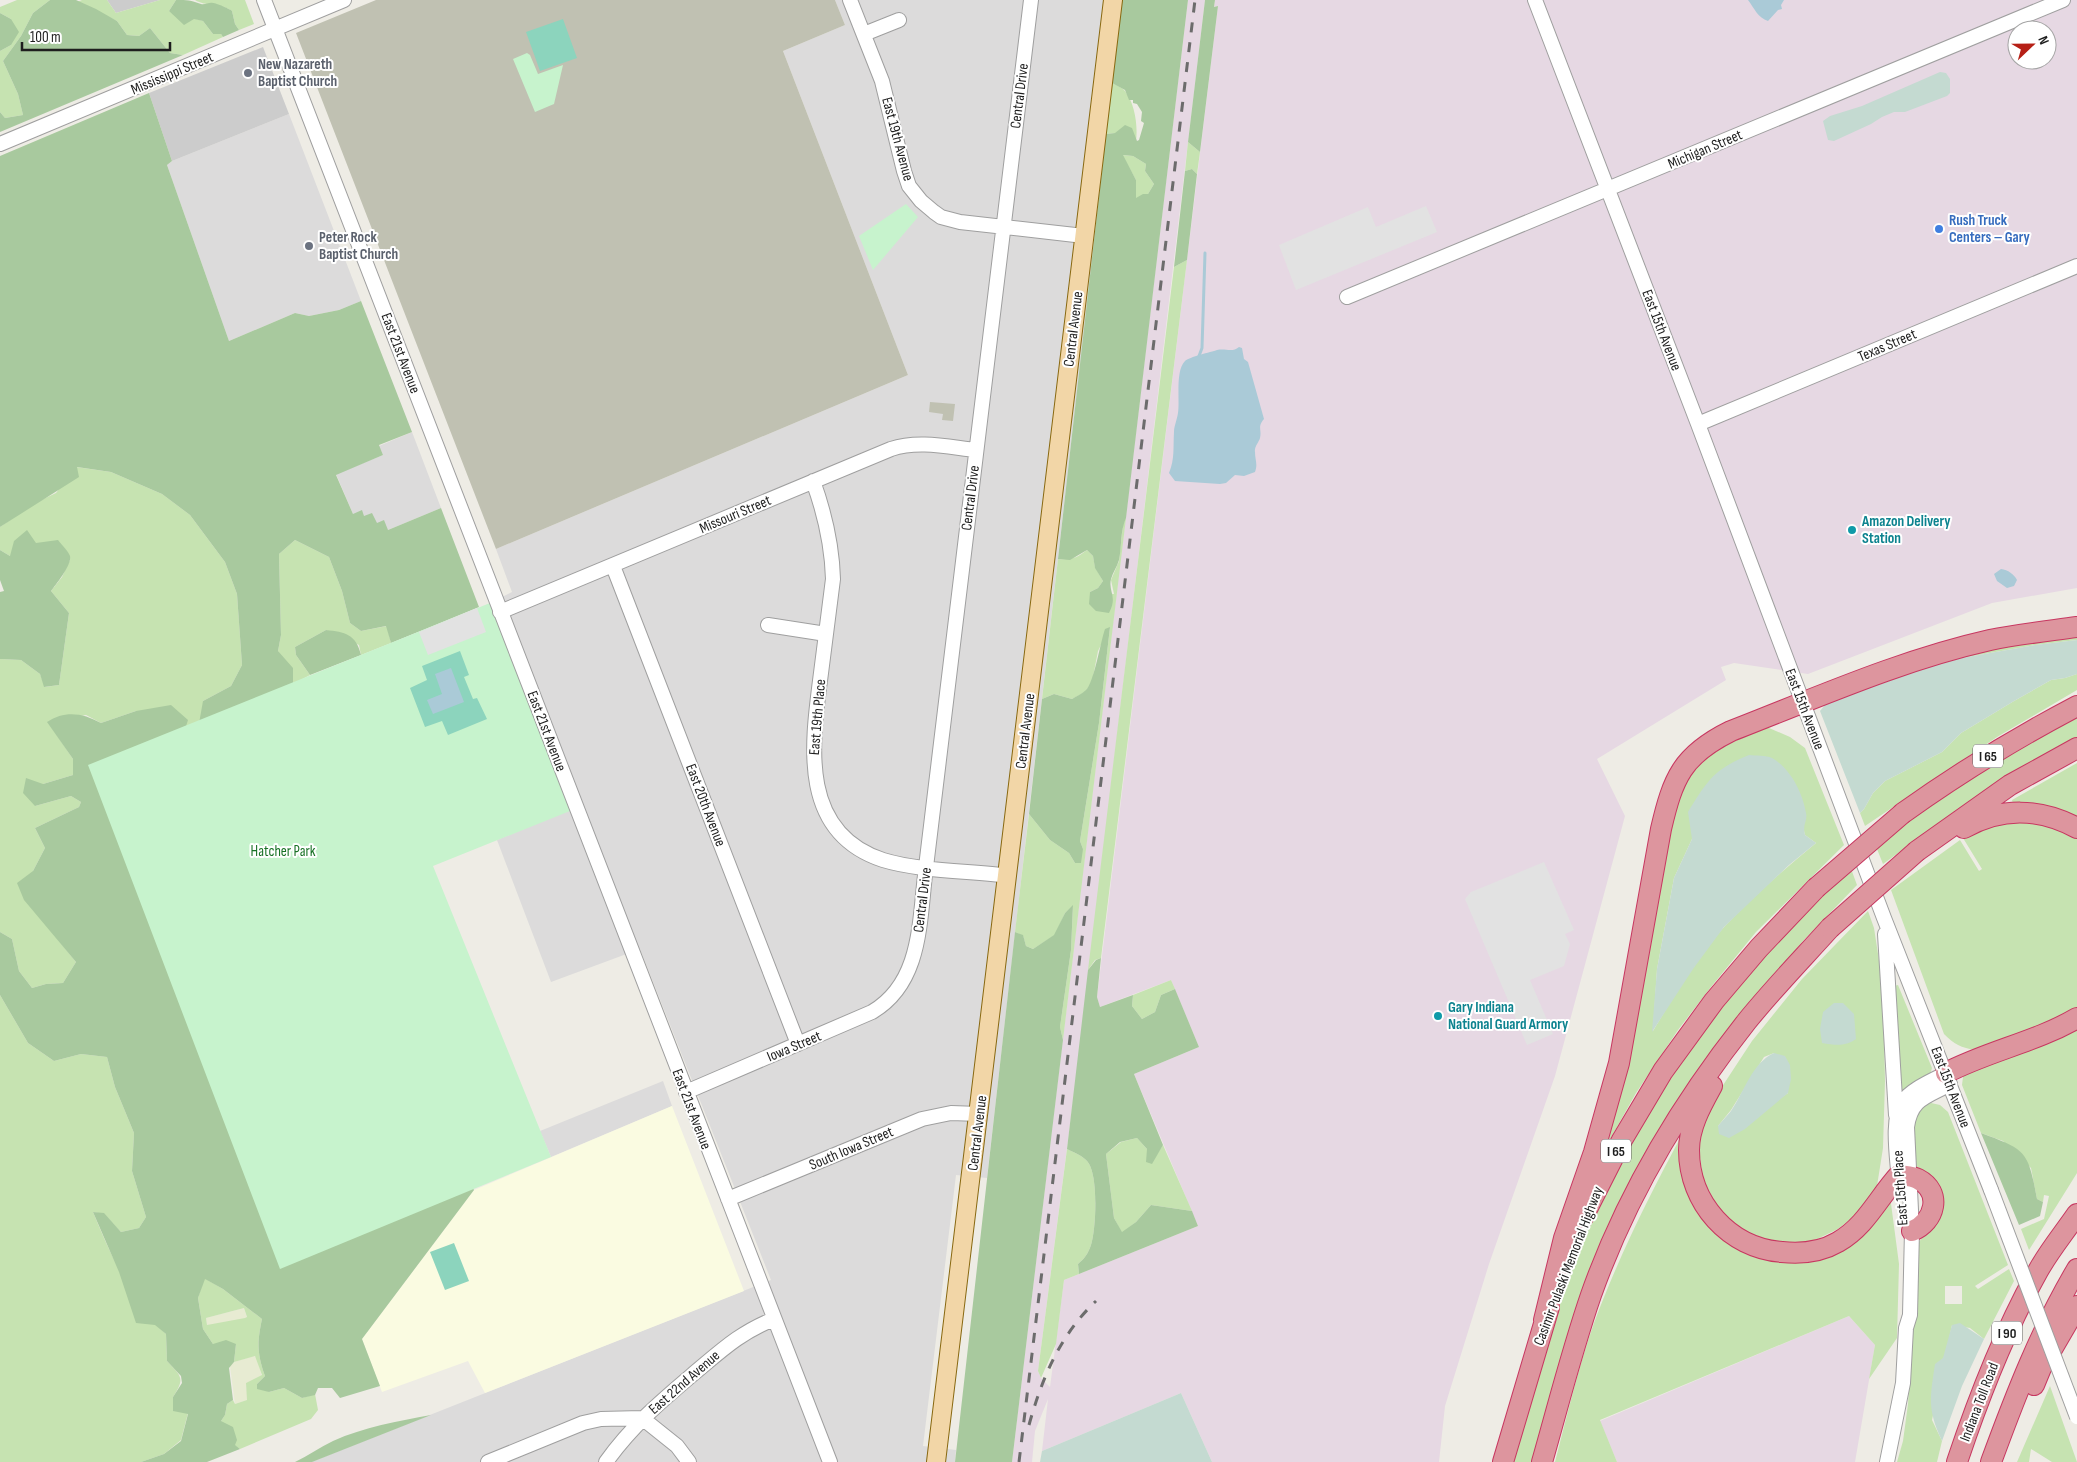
<svg xmlns="http://www.w3.org/2000/svg" width="2077" height="1462" font-family="'Sofia Sans Condensed',sans-serif">
	<rect width="100%" height="100%" fill="#eeece5"/>
	<path fill="#dcdbdb" d="M835 0H1122L987 1178 956 1175 923 1446 956 1450 955 1462H311L771 1280 640 949 551 982 497 840 569 810 490 603 512 592 496 549 908 375 783 51 845 25Z
		M289 114 361 301 339 310 309 316 295 313 229 341 167 165 172 161Z
		M412 432 441 508 388 530 364 516 353 514 336 474 383 455 379 446Z
		M663 1081 672 1106 551 1157 540 1131Z"/>
	<path fill="#e6d8e3" fill-rule="evenodd" d="M1188 0H1205L1077 1071 1038 1371 1041 1378 1050 1387 1064 1280 1198 1226 1134 1074 1199 1047 1171 980 1100 1007 1097 997 1218 6 1214 7 1215 0H2077V588L1992 603 1808 674 1734 663 1721 667 1726 680 1597 759 1625 816 1555 1076 1489 1264 1445 1406 1439 1462H1212L1181 1393 1042 1451 1048 1399 1035 1431 1032 1462H1012ZM2017 30H2047V60H2017Z
		M1849 1316 1875 1345 1855 1462H1617L1600 1421Z"/>
	<path fill="#fafbe1" d="M672 1106 744 1291 485 1393 468 1361 382 1392 362 1339 474 1190Z"/>
	<path fill="#ccc" d="M107 0H160L116 13Z
		M263 47 289 114 172 161 149 93Z"/>
	<path fill="#c0c1b2" d="M376 0H835L845 25 783 51 908 375 496 549 296 33Z
		M930 402 955 404 953 421 942 420 943 414 929 412Z"/>
	<path fill="#e7ebd2" d="M244 1308 247 1318 245 1319 207 1326 206 1318Z
		M253 1356 257 1357 262 1377 246 1383 248 1400 235 1404 230 1366 234 1362Z"/>
	<path fill="#c6e3b1" fill-rule="evenodd" d="M17 0H50L33 13 21 36 3 61 18 94 23 115 5 118 0 112V51L11 45V19L0 13V7Z
		M82 0H107L116 13 160 0H176L169 11 203 21 213 34H221L223 37 183 55 170 53 150 28 139 36 127 35 117 21 77 2Z
		M195 0H245L254 24 239 30 235 24 232 11C219 2 206 7 195 0Z
		M1112 83C1116 85 1123 88 1125 91 1135 104 1138 126 1136 141L1115 133 1106 134Z
		M1188 142 1200 152 1197 174 1192 169 1185 171Z
		M1122 155 1133 156 1146 164 1145 171 1154 184 1148 194 1136 199V180Z
		M1187 260 1101 958 1095 960 1088 970 1174 267Z
		M76 467 111 472 162 494 190 515 225 562 237 594 242 665 231 686 203 701 222 739 136 711 101 723 86 715 48 722 73 759V775L43 784 35 806 71 796 81 802 79 807 35 828 45 848 33 871 59 941 76 962 63 983 46 984 32 988 19 971 12 939 0 932V659L21 660 40 674 45 687 59 685 69 613 51 591 62 577 70 560 10 556 0 550V527L33 504 56 493Z
		M1126 518 1063 1040 1060 1027 1071 950 1073 906 1065 913 1055 935 1033 949 1026 946 1023 936 1015 932 1029 814 1050 840 1069 853 1075 863 1083 849 1080 841 1099 723 1110 627 1098 651 1092 682 1085 692 1072 699 1054 694 1042 699 1058 559C1071 560 1077 558 1087 550L1093 556 1095 567 1103 581 1098 588 1090 592 1114 594 1111 580 1119 561 1123 524Z
		M295 540 329 557 342 591 350 623 361 631 387 626 391 643 361 655 359 645 326 630 295 647 296 655 310 675 293 684 278 651 281 635 279 554Z
		M2077 635V640L2035 645 1933 663 1961 654Z
		M2077 674V690L1997 737 1865 826 1860 813 1864 809 1873 793 1885 781 1942 752 1961 733 2014 701 2051 680 2065 678Z
		M2077 715V741L1956 811 1883 864 1875 844 1966 779Z
		M1758 728H1769L1790 737 1805 748 1844 845 1756 932 1711 987 1678 1030 1636 1093 1599 1159 1672 811C1680 786 1695 760 1718 746 1730 738 1745 734 1758 728ZM1803 827 1805 835 1816 843C1784 869 1753 897 1725 926 1696 957 1674 996 1653 1031L1657 969 1674 878 1692 839Z
		M2077 763V821L2013 804 2012 800Z
		M2027 821 2054 826 2077 838V1010L2064 1017 1976 1050C1961 1048 1954 1044 1944 1034L1891 890 1960 840 1979 871 1982 869 1963 838 1997 823Z
		M1850 866 1857 885 1803 941 1723 1036 1667 1122 1583 1294 1557 1370 1532 1462H1511L1554 1306 1601 1194 1679 1060 1750 970Z
		M1868 911 1874 928 1883 986 1885 1081 1883 1148 1877 1186 1861 1211 1838 1229 1813 1241 1792 1245 1771 1242 1750 1235 1732 1224 1704 1188 1699 1150 1701 1124 1712 1102 1752 1041 1802 979ZM1774 1053 1788 1093 1779 1099 1718 1126 1731 1110 1764 1057Z
		M1171 980 1175 989 1161 995 1155 1012 1142 1019 1132 1006 1133 995Z
		M1898 985 1932 1068 1930 1075 1912 1084 1903 1092H1899L1894 986Z
		M0 995 28 1043 54 1061 81 1054 107 1057 115 1087 134 1133 132 1171 146 1217 139 1228 121 1232 104 1214 93 1212C110 1253 132 1305 166 1334L167 1361C182 1377 185 1378 173 1397L188 1413 181 1440 164 1454 141 1462H0Z
		M2077 1027V1173L2029 1250 2021 1229 2044 1219 2049 1196 2044 1195 2043 1202 2037 1199 2031 1168 2003 1141 1981 1133 1962 1085 1963 1077 1969 1070Z
		M1931 1103 1940 1105 1948 1112 2008 1265 1975 1286 1978 1289 2009 1269 2014 1281 1984 1339 1970 1328 1952 1325 1932 1420 1942 1441 1937 1462H1897L1903 1441 1908 1404 1918 1243 1933 1225C1923 1196 1890 1118 1931 1103ZM1945 1286H1962V1304H1945Z
		M1684 1131 1725 1238 1748 1255 1774 1262H1802L1890 1196 1899 1264 1897 1338 1869 1379 1875 1345 1849 1316 1600 1420 1617 1462H1555C1567 1416 1578 1368 1594 1323 1619 1256 1650 1194 1684 1131Z
		M1137 1138 1147 1149 1157 1154 1163 1145 1192 1211 1151 1205 1136 1222 1122 1233 1114 1218 1106 1154 1121 1142Z
		M1067 1149C1073 1152 1083 1156 1087 1161 1099 1174 1096 1229 1091 1245 1088 1254 1084 1259 1078 1264L1079 1274 1064 1280 1056 1344 1041 1378 1038 1371Z
		M204 1278 223 1289 262 1319C257 1343 257 1353 265 1376L257 1384 269 1392 284 1388 302 1398 315 1394 318 1410 311 1419 240 1449 234 1445 221 1421 225 1415 227 1404 233 1400 235 1404 247 1400 246 1383 262 1375 255 1356 234 1362 236 1344H213L203 1329 198 1298ZM244 1308 247 1317 245 1318 207 1325 206 1318Z
		M2050 1386 2077 1462H2052L2031 1449 2029 1462H2017Z"/>
	<path fill="#a8c99e" fill-rule="evenodd" d="M50 0H76L96 9 117 21 127 35 139 36 150 28 170 53 183 55 0 132V112L5 118 23 115 18 94 3 61 21 36 33 13Z
		M176 0C188 0 190 0 201 4 205 5 209 2 213 3 216 3 230 9 232 11L235 24 239 30 223 37 221 34H213L203 21 194 19 184 25 169 11Z
		M1122 0H1188L1126 518C1120 531 1122 546 1119 560 1117 567 1113 572 1111 579 1108 592 1118 596 1109 613L1096 611 1089 604 1090 592 1098 588 1103 581 1095 568 1093 556 1087 550 1070 560 1058 559 1106 134 1115 133 1125 125 1132 128 1137 141 1139 140 1144 123 1141 121 1142 112 1137 104 1133 103V100H1129L1125 90 1112 83ZM1123 155 1133 156 1146 164 1145 171 1154 184 1148 194H1143L1136 198V180Z
		M1205 0H1215L1214 7 1218 6 1200 152 1188 142Z
		M0 13 11 19 19 32 11 45 0 51Z
		M149 93 172 161 167 165 229 341 295 313 309 316 339 310 361 301 412 432 379 445 383 455 336 475 353 514 362 510 364 516 372 513 377 523 384 520 388 530 441 508 479 607 391 643 386 626 361 631 350 623 342 591 329 557 295 540 279 554 281 635 278 651 293 668V686L198 729 203 701 231 686 242 665 237 594 225 562 190 515 162 494 111 472 77 467 79 477 0 527V156Z
		M1192 169 1197 174 1187 260 1174 267 1185 171Z
		M27 530 36 543 58 540C62 545 68 551 70 556 72 565 56 584 51 591L69 613 59 685 44 687 40 674 21 660 0 659V592L4 591 0 580V550L10 556 14 541Z
		M1110 627 1099 723 1080 841 1083 849 1081 863H1075L1069 853 1050 840 1029 814 1042 699 1054 694 1072 699C1076 696 1082 694 1086 690 1094 682 1100 644 1105 629Z
		M326 630C345 632 356 634 361 655L310 675 296 655 295 647Z
		M171 705 188 720 180 745 474 1190 362 1339 380 1386 340 1398 332 1388H318L315 1395 302 1398 284 1388 269 1392 257 1389V1384L265 1376C257 1353 257 1343 262 1319L223 1289 205 1279 198 1298 203 1329 213 1344 226 1340 236 1344 234 1362 229 1368 233 1400 227 1404 225 1415 221 1421 233 1427 237 1440 235 1445 240 1449 207 1462H141L164 1454 181 1441 188 1414 173 1411V1397L182 1383 181 1376 167 1361 166 1334 155 1325 136 1323 119 1272 93 1212 104 1213 121 1232 139 1228 146 1217 132 1171 134 1133 115 1087 107 1057 81 1054 54 1061 28 1043 0 995V932L12 939 19 971 32 988 46 984 63 983 76 962 24 900 17 883 33 871 45 848 35 828 79 807 81 802 71 796 35 806 23 793 26 778 43 784 73 775V759L47 722C65 710 83 713 101 723L136 711Z
		M1073 905 1071 950 1060 1027 1063 1040 1012 1462H955L1015 932 1023 935 1026 946 1033 949 1054 935 1065 913Z
		M1101 958 1097 997 1100 1007 1133 995 1132 1006 1142 1019 1155 1012 1161 995 1175 989 1199 1047 1134 1074 1163 1145 1152 1164 1146 1162 1147 1149 1137 1138 1120 1142 1106 1154 1114 1218 1122 1232 1136 1222 1151 1205 1192 1211 1198 1226 1079 1274 1078 1264C1084 1259 1088 1254 1091 1245 1096 1229 1099 1174 1087 1161 1083 1156 1073 1152 1067 1149L1088 970 1096 960Z
		M1981 1133C2027 1150 2028 1151 2037 1199L2043 1202 2040 1216 2019 1225Z
		M431 1415 312 1462H295C308 1456 320 1447 333 1441 364 1427 398 1421 431 1415Z"/>
	<path fill="#c4dad1" d="M1940 72 1946 73 1950 79V93L1947 96 1905 112H1894L1882 117 1871 124 1834 141 1828 140 1823 121 1830 116 1862 106Z
		M2077 640V674L2065 678 2051 680 2014 701 1961 733 1942 752 1885 781 1873 793 1864 809 1860 813 1820 711 1829 700 1933 663 2035 645Z
		M1749 755C1756 756 1766 755 1772 758 1790 768 1803 793 1806 813 1808 821 1802 824 1805 835L1816 843 1789 865 1724 927 1693 969 1652 1032 1657 969 1674 878 1692 839 1688 812C1707 781 1714 769 1749 755Z
		M1834 1003H1843L1854 1014 1856 1039C1845 1047 1835 1045 1822 1043L1820 1029 1823 1012Z
		M1774 1053 1785 1056 1790 1065 1791 1079 1788 1093 1745 1129 1729 1138 1719 1134 1718 1126C1722 1121 1727 1116 1731 1111 1744 1092 1752 1063 1774 1053Z
		M1960 1323 1984 1339 1962 1386 1942 1441C1927 1409 1930 1398 1935 1364L1943 1358 1952 1325Z
		M1181 1393 1212 1462H1040L1042 1451Z"/>
	<path fill="#c7f3cd" d="M527 53 530 55 538 74 563 65 554 104 535 112 513 59Z
		M906 204 918 217 873 270 859 236Z
		M490 603 570 811 433 866 551 1157 280 1269 88 765Z"/>
	<path fill="#8cd4bd" d="M563 19 577 58 540 71 526 32Z
		M460 651 469 675 464 677 473 699 477 698 487 719 448 735 442 721 425 727 410 688 427 680 422 666Z
		M454 1243 469 1281 445 1290 430 1252Z"/>
	<path fill="#e2e2e2" d="M1426 206 1437 232 1296 290 1279 245 1368 207 1376 227Z
		M477 608 486 632 428 655 419 632Z
		M1544 862 1574 930 1565 934 1570 944 1564 966 1530 980 1553 1034 1527 1045 1465 899 1471 892Z"/>
	<path fill="#aacad7" d="M1748 0H1784L1781 5 1782 9 1778 10 1768 21C1758 18 1754 8 1748 0Z
		M1239 347 1242 348 1244 359 1248 362 1264 419C1257 427 1262 429 1260 438 1259 442 1254 447 1255 452 1255 460 1258 464 1255 472L1244 476 1235 475 1226 483 1220 484 1175 481 1169 473C1175 459 1173 447 1174 432 1174 426 1177 420 1178 413 1180 400 1175 371 1185 361 1189 357 1211 352 1217 350 1226 348 1232 353 1239 347Z
		M2001 569C2008 570 2014 574 2017 580L2014 586 2007 588 1997 581 1994 574Z
		M451 668 464 702 433 714 427 700 442 694 435 674Z"/>
	<g fill="none" stroke-linecap="round" stroke-linejoin="round">
		<path stroke="#aacad7" stroke-width="3" d="M1199 356 1202 348 1205 253"/>
		<defs>
			<path id="minor" d="M264 0 830 1462
				M850 0 882 81 904 171 909 186 921 201 934 212 941 217 960 222 1084 236
				M1535 0 1698 424 1884 918 1991 1190
				M864 34 899 20
				M0 144 344 0
				M1347 297 2063 0
				M1698 424 2077 266
				M813 481C825 514 832 544 833 579 829 610 825 642 821 673 812 743 798 832 883 860 919 871 970 871 1008 876
				M613 566 798 1044
				M500 612 891 449C918 440 948 447 976 450
				M768 625 826 634
				M1885 934 1896 1115
				M686 1092 872 1012C923 982 919 919 926 867L1031 0
				M1899 1183C1898 1161 1890 1119 1903 1101 1913 1088 1932 1081 1946 1073
				M728 1199 922 1119 951 1113 979 1114
				M642 1418 677 1446 689 1462
				M488 1462 583 1423 601 1419 642 1418
				M606 1462C631 1427 660 1402 692 1375 721 1351 739 1333 774 1319
				M1887 1462 1903 1383 1906 1328 1910 1315 1912 1231 1907 1127C1911 1098 1927 1097 1950 1084"/>
			<path id="major" d="M936 1462 1113 0"/>
			<path id="highway" d="M1903 813C1959 773 2016 738 2077 706
				M1964 828C2001 807 2040 808 2077 828
				M1917 851 2010 785 2077 748
				M1946 1073C1988 1051 2036 1042 2077 1018
				M1712 1086C1701 1106 1689 1127 1689 1150 1689 1203 1729 1248 1782 1252 1801 1254 1821 1252 1838 1242 1866 1226 1878 1198 1899 1175 1905 1176 1912 1176 1918 1179 1943 1192 1935 1222 1912 1231
				M1583 1217 1622 1140 1663 1071 1714 1001 1759 948 1816 888
				M1544 1320 1564 1238 1594 1152 1619 1063 1661 829C1673 778 1682 755 1731 731 1816 698 1901 660 1990 640 2019 634 2048 631 2077 627
				M2034 1385 2041 1368 2077 1306
				M1503 1462 1549 1307
				M1542 1462C1558 1406 1572 1350 1591 1295 1626 1196 1682 1103 1747 1021 1773 989 1802 959 1830 928
				M1957 1462C1979 1396 2004 1332 2038 1271 2049 1251 2064 1233 2077 1214
				M1991 1462C2016 1394 2040 1332 2077 1269"/>
		</defs>
		<use href="#minor" stroke="#9f9f9f" stroke-width="16"/>
		<use href="#major" stroke="#886810" stroke-width="20"/>
		<use href="#highway" stroke="#c73760" stroke-width="22"/>
		<use href="#minor" stroke="#fff" stroke-width="14"/>
		<use href="#major" stroke="#f2d6a7" stroke-width="18"/>
		<use href="#highway" stroke="#dd959e" stroke-width="20"/>
		<path stroke="#6c6c6c" stroke-width="3" stroke-dasharray="10 10" stroke-linecap="butt" d="M1029 1425C1042 1378 1060 1335 1096 1301
			M1019 1462 1195 0"/>
		<defs>
			<path id="minor-bridge" d="M1991 1190 2077 1417"/>
			<path id="highway-bridge" d="M1816 888 1903 813
				M1830 928 1917 851"/>
		</defs>
		<use href="#minor-bridge" stroke="#9f9f9f" stroke-width="16" stroke-linecap="butt"/>
		<use href="#highway-bridge" stroke="#c73760" stroke-width="22" stroke-linecap="butt"/>
		<use href="#minor-bridge" stroke="#fff" stroke-width="14"/>
		<use href="#highway-bridge" stroke="#dd959e" stroke-width="20"/>
	</g>
	<g fill="#6b7280" stroke="#fff" stroke-width="2">
		<circle cx="248" cy="73" r="5"/>
		<circle cx="309" cy="246" r="5"/>
	</g>
	<circle fill="#3f7fe0" stroke="#fff" stroke-width="2" cx="1939" cy="229" r="5"/>
	<g fill="#0f9aa8" stroke="#fff" stroke-width="2">
		<circle cx="1852" cy="530" r="5"/>
		<circle cx="1438" cy="1016" r="5"/>
	</g>
	<g text-anchor="middle" stroke-width="4" stroke-linejoin="round" paint-order="stroke">
		<g fill="#fff" stroke="#626262" stroke-width="1">
			<rect x="1973" y="744.5" width="30" height="23" rx="4"/>
			<rect x="1601" y="1139.5" width="30" height="23" rx="4"/>
			<rect x="1992" y="1321.5" width="30" height="23" rx="4"/>
		</g>
		<g font-size="14" font-weight="bold" fill="#1e1e1e">
			<text x="1988" y="761">I 65</text>
			<text x="1616" y="1156">I 65</text>
			<text x="2007" y="1338">I 90</text>
		</g>
		<g font-size="15" font-weight="bold" fill="#5b616d" stroke="#fff" text-anchor="start">
			<text x="258" y="69">New Nazareth<tspan x="258" dy="17">Baptist Church</tspan></text>
			<text x="319" y="242">Peter Rock<tspan x="319" dy="17">Baptist Church</tspan></text>
		</g>
		<g font-size="15" fill="#1e1e1e" stroke="#fff">
			<text transform="translate(172 73) rotate(-23)" y="5">Mississippi Street</text>
			<text transform="translate(1019 96) rotate(-83)" y="5">Central Drive</text>
			<text transform="translate(898 139) rotate(75)" y="5">East 19th Avenue</text>
			<text transform="translate(1705 149) rotate(-23)" y="5">Michigan Street</text>
			<text transform="translate(1073 329) rotate(-83)" y="5">Central Avenue</text>
			<text transform="translate(1662 330) rotate(69)" y="5">East 15th Avenue</text>
			<text transform="translate(1887 345) rotate(-23)" y="5">Texas Street</text>
			<text transform="translate(401 353) rotate(69)" y="5">East 21st Avenue</text>
			<text transform="translate(970 498) rotate(-83)" y="5">Central Drive</text>
			<text transform="translate(735 514) rotate(-23)" y="5">Missouri Street</text>
			<text transform="translate(1805 709) rotate(69)" y="5">East 15th Avenue</text>
			<text transform="translate(817 717) rotate(-85)" y="5">East 19th Place</text>
			<text transform="translate(547 731) rotate(69)" y="5">East 21st Avenue</text>
			<text transform="translate(1025 731) rotate(-83)" y="5">Central Avenue</text>
			<text transform="translate(706 805) rotate(69)" y="5">East 20th Avenue</text>
			<text transform="translate(922 900) rotate(-83)" y="5">Central Drive</text>
			<text transform="translate(794 1046) rotate(-23)" y="5">Iowa Street</text>
			<text transform="translate(1951 1087) rotate(69)" y="5">East 15th Avenue</text>
			<text transform="translate(692 1109) rotate(69)" y="5">East 21st Avenue</text>
			<text transform="translate(977 1133) rotate(-83)" y="5">Central Avenue</text>
			<text transform="translate(851 1148) rotate(-23)" y="5">South Iowa Street</text>
			<text transform="translate(1900 1188) rotate(-94)" y="5">East 15th Place</text>
			<text transform="translate(1568 1266) rotate(-69)" y="5">Casimir Pulaski Memorial Highway</text>
			<text transform="translate(684 1382) rotate(-41)" y="5">East 22nd Avenue</text>
			<text transform="translate(1979 1402) rotate(-69)" y="5">Indiana Toll Road</text>
		</g>
		<g font-size="15" font-weight="bold" fill="#366cbe" stroke="#fff" text-anchor="start">
			<text x="1949" y="225">Rush Truck<tspan x="1949" dy="17">Centers – Gary</tspan></text>
		</g>
		<g font-size="15" font-weight="bold" fill="#0d838f" stroke="#fff" text-anchor="start">
			<text x="1862" y="526">Amazon Delivery<tspan x="1862" dy="17">Station</tspan></text>
			<text x="1448" y="1012">Gary Indiana<tspan x="1448" dy="17">National Guard Armory</tspan></text>
		</g>
		<g font-size="15" fill="#187125" stroke="#fff">
			<text x="283" y="856">Hatcher Park</text>
		</g>
	</g>
	<g transform="translate(2032 45) rotate(68)"><circle r="24" fill="#ffffff" stroke="#a5a5a5"/>
	<path d="M0-4L9 19L0 12L-9 19Z" fill="#b62016"/>
	<text y="-8" font-size="14" font-weight="bold" text-anchor="middle" fill="#1e1e1e">N</text>
	</g>
	<path d="M22 42v8h148v-8" fill="none" stroke="#1e1e1e" stroke-width="2.5"/>
	<text x="30" y="42" font-size="15" fill="#1e1e1e" stroke="#ffffff" stroke-width="4" paint-order="stroke">100 m</text>
</svg>
